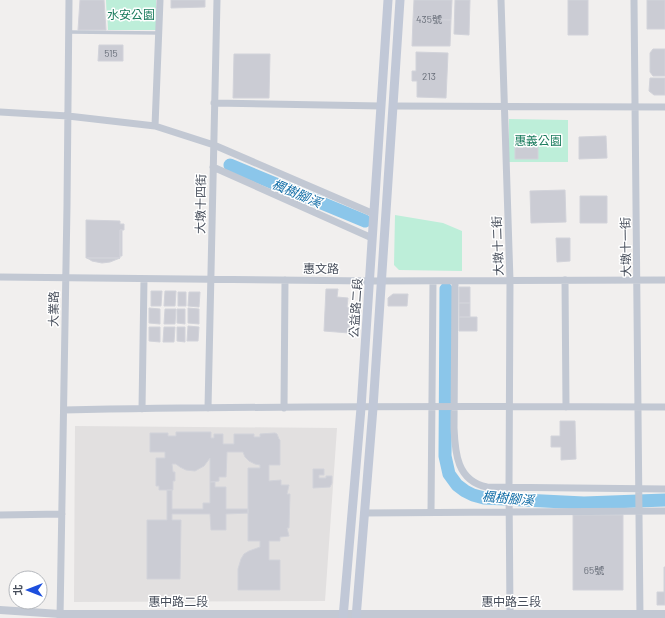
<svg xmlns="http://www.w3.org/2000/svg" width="665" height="618" font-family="Barlow,'Noto Sans TC',sans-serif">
	<rect width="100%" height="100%" fill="#f1efee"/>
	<path fill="#e2e0e0" d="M75 426 337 428 325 601 74 602Z"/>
	<path fill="#bdeed9" d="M106 0H156V30H108C108 20 106 10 106 0Z
		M509 119 568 120V162H509Z
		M395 215 443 223 462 231V271L399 270 394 265Z"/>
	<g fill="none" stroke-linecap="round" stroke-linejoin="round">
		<path stroke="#8bc6ea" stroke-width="13" d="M230 165 365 221
			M446 289 445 456 449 474 457 485 465 491 473 495 484 498 584 503 665 500"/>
	</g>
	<path fill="#cbccd4" stroke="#d2d3da" d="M80 0H104L106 30H78Z
		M171 0H205V7L171 8Z
		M414 0H452L451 20 413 19Z
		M455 0H470L469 35 454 34Z
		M568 0H588V35H568Z
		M647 0H665V29H647Z
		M413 19 451 20 450 46H412Z
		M99 45H123V61H98Z
		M653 49H665V76H653L650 72V53Z
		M416 52 448 53 446 98 417 97V81H412V71H416Z
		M234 54H270L269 98H233Z
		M650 78H665V95H654L649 91Z
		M606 136 607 158 579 159V137Z
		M515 147H538V159H515Z
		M565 190 566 222 531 223 530 191Z
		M580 196H607V223H580Z
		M86 220 120 221V224H124V230H120V258H86Z
		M120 230H122V256H120Z
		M556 238H570V261L557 262Z
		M87 258H120L110 262 102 263 92 261Z
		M459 287H470V303H459Z
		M326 289H338L337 297 348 298 347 307 350 308 349 333 324 331Z
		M151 291H162L161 306H151Z
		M165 291H176L175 306H164Z
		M178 292H186V306H178Z
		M189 292H200L199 307 188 306Z
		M393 294H408L407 306H388V298Z
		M459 303H470V317H459Z
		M149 308 160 309V324L149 323Z
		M188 308 199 309V324L188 323Z
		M165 309H176L175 324H164Z
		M177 309H185V324L177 323Z
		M459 317H477V331H459Z
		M188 326 199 327 198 341H187Z
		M149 327H160V342L149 341Z
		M164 327H175L174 342H163Z
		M177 327H185V342L177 341Z
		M560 421H575L576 459 561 460V447H551V436H560Z
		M176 432H211V438H214V434H223V444H234V434H254V437H260V434L275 433 277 434 279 439 280 440V465H269V481L281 480V485H289L287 494H290L289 528H287L289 536 280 537V541H269V560H280V590H238V569L241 559 244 554 249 551 260 547V541H248V468H260V465L255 464 249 461 245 457 243 452H227L226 477H219V481L210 482V458L204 466 195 471 186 470 180 467 176 464H172L173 472H175V481H173V490H159V486H156V458H165V452H150V433H168V436H176Z
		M313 469H324V475H319V478H326V476H332V483L330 487 313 488Z
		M210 482H215V487H226V509H248V513L226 514V530H211L210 514H172V520H181L180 579H147V520H167V490H172V509H203V503H210Z
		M573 515H623V590H573Z
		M664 567H665V605H657V592H664Z"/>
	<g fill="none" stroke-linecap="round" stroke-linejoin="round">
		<path stroke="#c2c8d3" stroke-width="3.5" d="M69 32 159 33"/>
		<path stroke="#c2c8d3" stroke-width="7" d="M501 0 510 281 509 487 510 614
			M634 0 640 618
			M214 103 381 106
			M393 106 665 107
			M0 112 68 116 155 126 214 145 374 214
			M155 126 160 0
			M213 167 372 238
			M0 277 369 281 665 280
			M565 280 566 407
			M455 281 454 428C455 453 457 481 487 487L665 489
			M208 408 217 0
			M284 408 285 280
			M142 409 144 279
			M64 410C264 406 465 406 665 407
			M431 512 433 281
			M364 513 665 511
			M0 515 62 514
			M60 618 67 206 69 0"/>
		<path stroke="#c2c8d3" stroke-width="8" d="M0 610 60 614H665"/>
		<path stroke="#c1c8d7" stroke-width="9" d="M343 618 361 408 388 0
			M356 618 373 408 400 0"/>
	</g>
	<g text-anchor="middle" stroke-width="3" stroke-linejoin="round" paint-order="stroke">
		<g font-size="10" fill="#686e79">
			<text x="429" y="23">435號</text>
			<text x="111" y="57">515</text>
			<text x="429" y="80">213</text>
			<text x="594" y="574">65號</text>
		</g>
		<g font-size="12" fill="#197b5c" stroke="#fff">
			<text x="131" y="19">水安公園</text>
			<text x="538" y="145">惠義公園</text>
		</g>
		<g font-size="12" fill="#474e5b" stroke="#fff">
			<text transform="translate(201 204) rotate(-89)" y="4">大墩十四街</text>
			<text transform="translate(498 246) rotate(-92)" y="4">大墩十二街</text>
			<text transform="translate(626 247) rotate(-91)" y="4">大墩十一街</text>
			<text transform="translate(321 269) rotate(1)" y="4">惠文路</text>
			<text transform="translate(356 308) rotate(-86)" y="4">公益路二段</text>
			<text transform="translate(54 309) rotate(-89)" y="4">大業路</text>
			<text x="178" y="606">惠中路二段</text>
			<text x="511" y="606">惠中路三段</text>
		</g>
		<g font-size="13" font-style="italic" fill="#0f6ca6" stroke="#fff">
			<text transform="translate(297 193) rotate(23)" y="5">楓樹腳溪</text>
			<text transform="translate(508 498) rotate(5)" y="5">楓樹腳溪</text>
		</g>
	</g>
	<g transform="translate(28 590) rotate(270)"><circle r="19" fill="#ffffff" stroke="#b5b8bd"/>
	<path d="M0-3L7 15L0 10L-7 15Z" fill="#1d4fdd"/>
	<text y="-6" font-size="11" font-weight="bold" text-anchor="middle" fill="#474e5b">北</text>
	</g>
</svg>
